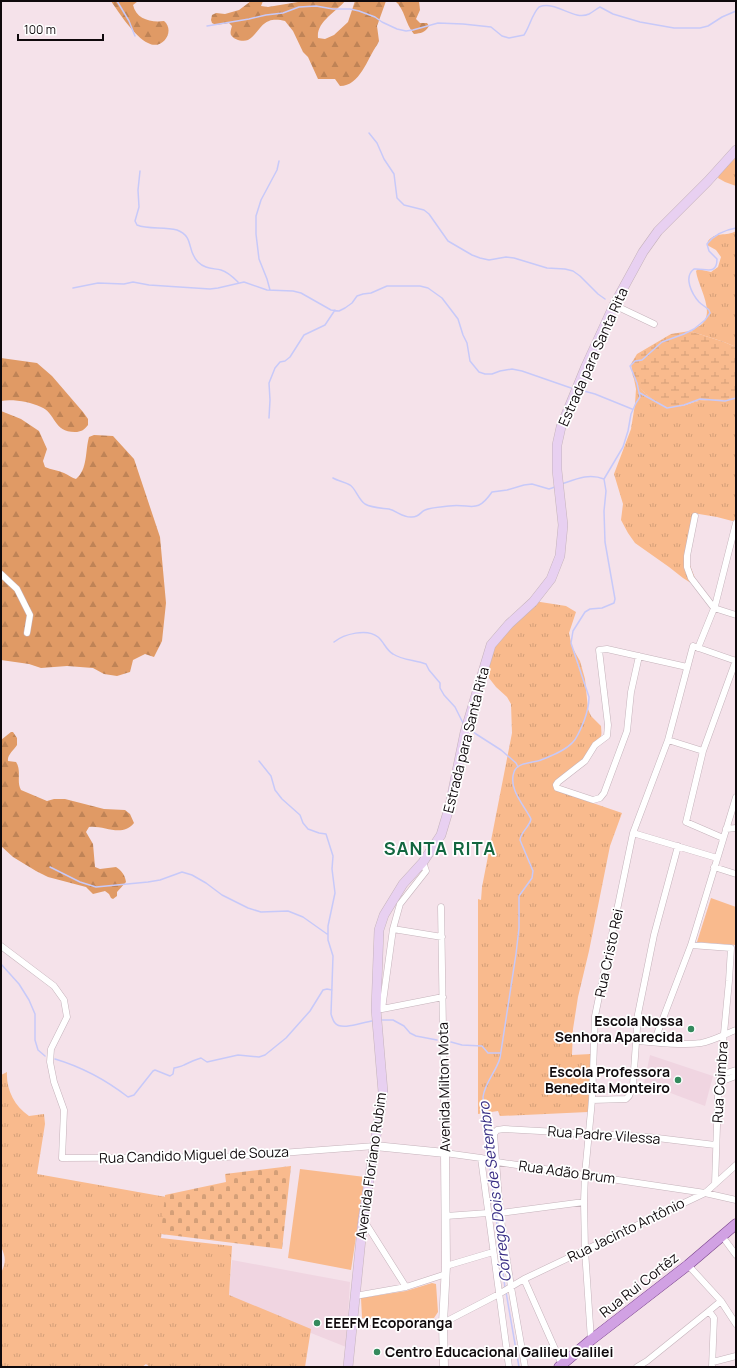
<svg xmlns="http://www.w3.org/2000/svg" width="737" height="1368" font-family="Manrope,sans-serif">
	<defs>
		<pattern id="grass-tufts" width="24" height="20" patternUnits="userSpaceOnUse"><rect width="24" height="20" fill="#f9ba8d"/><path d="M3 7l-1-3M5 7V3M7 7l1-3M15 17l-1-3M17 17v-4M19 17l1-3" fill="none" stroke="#d49f78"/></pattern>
		<pattern id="forest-firs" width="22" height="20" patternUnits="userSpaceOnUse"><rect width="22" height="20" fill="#e09a65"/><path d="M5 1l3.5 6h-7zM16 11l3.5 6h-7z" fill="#bf8356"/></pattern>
		<pattern id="wetland-marsh" width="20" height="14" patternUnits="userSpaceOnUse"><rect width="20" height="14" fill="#f9ba8d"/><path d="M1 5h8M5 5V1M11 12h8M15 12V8" fill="none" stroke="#d49f78"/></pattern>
		<pattern id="cemetery-stones" width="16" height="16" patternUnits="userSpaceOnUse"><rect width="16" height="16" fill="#f9ba8d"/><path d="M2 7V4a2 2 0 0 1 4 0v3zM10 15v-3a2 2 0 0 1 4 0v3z" fill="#d49f78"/></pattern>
	</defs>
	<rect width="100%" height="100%" fill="#f5e2ea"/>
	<path fill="#f0d5e1" d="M650 1055 713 1076 705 1106 644 1083Z
		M232 1260 350 1282 346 1347 228 1300Z"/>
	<path fill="url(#grass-tufts)" d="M736 157V186L725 182 718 178 719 175Z
		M736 231V347L724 342 690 331C693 329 698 327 701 325 716 312 698 287 696 271L698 269 711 272 718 267 721 257 716 250 707 245 708 241C716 231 726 237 736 231Z
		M634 379C644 395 661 410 681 406 687 405 693 402 699 401 712 399 724 400 736 398V522L717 517 693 513 689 563 697 583 694 585 683 578 669 567 635 543 628 533 621 520 623 504 614 474 631 429 635 404 636 389Z
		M534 601 566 606 576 612 569 633 572 647 580 661 585 679 588 709 591 716 601 726C601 729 602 733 601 736 595 754 570 772 555 784L584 800 622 813 610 846 589 951 578 997 573 1029 572 1055 591 1054 588 1112 500 1116 498 1111 478 1114V899L481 900 482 887 512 733 511 704 507 697 496 687 489 678 487 668 494 646Z
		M7 1072C6 1089 14 1106 29 1116L44 1114 45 1124 37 1174 166 1197 161 1238 232 1246 229 1295 311 1329 305 1367H150L146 1364 142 1367H1V1273C6 1263 6 1257 1 1247V1075Z"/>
	<path fill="url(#forest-firs)" d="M111 1H138L133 5C136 19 151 23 164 21 176 31 162 51 148 43 135 37 119 13 111 1Z
		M251 1H263L261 6 268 7 304 1H345C336 12 316 22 318 38L325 39 334 35 348 22 355 1H386L377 26 379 41 377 45C367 59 360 86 340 86L335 79H318L308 57 303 52 293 31 285 21C280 20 274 19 269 21 260 24 257 35 248 40 243 42 234 40 231 35 230 33 231 29 232 26L229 23 216 25 212 23 211 20 212 15 216 13 225 14 239 10Z
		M395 1H419L420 10 416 19 420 23H427L429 26C425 33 421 33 414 34 405 24 405 9 395 1Z
		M1 358 37 363 52 376 83 412 88 419V425C84 430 81 432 75 432 53 432 56 413 41 407 30 402 13 399 1 401Z
		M1 411 21 419 39 431 47 449 43 461 45 467C51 470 58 470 64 473 69 475 72 478 76 479 88 469 85 451 89 437L94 435 113 436 134 459 160 537 166 603 162 641 154 657 145 654 133 660 130 672 117 676 104 674 93 668 67 666 41 668 29 664 1 660Z
		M11 732H13L17 738V745C14 750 7 755 8 761L16 762C22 771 16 781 21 790L47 801 54 799H65L104 809 125 810 130 814 134 823C122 838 104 825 89 827L86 832 93 844 95 867 100 869 116 867C122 871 125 875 126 882L117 892V896L113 899 111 898 109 894 105 891 93 894 86 887 48 877 36 871 13 857 1 846V740Z"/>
	<path fill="url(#wetland-marsh)" d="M690 331 724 342 736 347V398C724 400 712 399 699 401 690 402 681 407 672 408 660 408 639 390 634 379 632 375 632 369 631 364L637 354 671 334Z"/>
	<path fill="url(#cemetery-stones)" d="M291 1166 282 1249 161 1234 165 1195 226 1182 225 1174Z"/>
	<path fill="#f9ba8d" d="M711 898 736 907V945L697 942Z
		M300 1169 365 1177 351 1270 288 1258Z
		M432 1283 436 1284 438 1312 434 1318 430 1320 362 1318 361 1298 406 1291Z"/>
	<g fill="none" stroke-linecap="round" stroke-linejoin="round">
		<path stroke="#c7c9f9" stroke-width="1.5" d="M117 1 129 21 135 36
			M207 26 249 19 266 15 283 13 299 7 316 6 333 9H350L359 11 375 17 382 22 397 29 406 31 413 30 438 23 463 24 491 27 502 36 509 38 524 35C530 26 532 14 539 7 556 0 573 21 589 14 593 12 596 9 600 7L613 14 640 22 674 28H700L708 26 722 17 736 11
			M369 133 377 143 384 159 394 174 397 198 404 205 424 210 429 214 448 241 472 255 480 258 489 260 506 257 514 258 547 268 565 269 573 271 580 276 598 294 605 299
			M140 171 138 190 139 207 135 221 137 225C149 230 164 226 177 230 195 237 186 250 198 262 205 269 212 268 221 270 228 272 233 277 238 282
			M73 288 98 283 124 284 133 282 149 285 210 289 218 288 244 282 267 290 293 291 301 293 331 310 339 311 345 308 352 303 357 296 363 294 371 293 387 286H420L428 288 442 298 458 319 463 335 467 343 470 361 479 372 485 374H492L500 371 512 369 522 371 571 388
			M270 290 267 279 259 259 256 234V216L261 200 277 170 279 161
			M584 391 595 394 632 409
			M640 393 667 408 684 405 700 399 725 401 736 398
			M269 418 270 400 269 383 275 368 280 362 285 361 290 357 304 335 325 325 335 310
			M333 478C338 481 345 482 350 485 356 489 358 499 365 504 372 508 382 508 389 509 397 511 403 518 412 517 420 517 420 512 425 510 432 507 442 507 449 506 472 503 476 515 492 492L507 490 524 485 532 484 549 489 555 487
			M562 484C576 479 589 473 604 479
			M334 642C344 634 367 628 378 637 384 642 386 650 393 654 402 660 415 660 426 664L429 670 440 683V688L444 695 455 707 463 723
			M471 730 476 734 501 750 516 763 518 767
			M259 761 271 776 275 790 282 799 300 815 303 823 308 829 319 833 326 834 333 856 332 869 335 893 328 926V940L333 956 331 1014C332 1017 333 1021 335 1023 341 1031 363 1022 372 1021
			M50 867 80 882 96 887 148 882 160 880 182 872 192 875 206 883 222 895 248 908 261 912 288 911 303 917 327 934
			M1 964 19 984 29 1000 35 1014V1040L38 1050 45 1056
			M381 1020H393L404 1026 410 1033 416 1036 437 1040
			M451 1042 462 1045 482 1046 488 1053H500
			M55 1059C82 1067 106 1080 128 1097L134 1095 153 1071 155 1070 170 1076 173 1074 174 1068C177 1067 181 1067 184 1065 190 1062 194 1060 201 1058L207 1062 238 1055 259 1057 265 1055 286 1038 310 1011 323 990 327 989 332 990
			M489 1157 483 1097C485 1082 496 1072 500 1058L516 954 519 928V896L532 878 533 871 520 840C521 831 529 828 531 819 524 805 508 789 514 772 517 762 533 763 541 760 551 756 565 751 573 742 576 739 582 726 584 721 587 713 589 705 589 697L571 643 573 631 585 612 590 609 602 608 614 603 615 599 605 542 604 511 606 491 604 479 623 447 628 431 631 414 636 403 640 397 637 383 630 366 635 361 642 360 662 342 684 334 694 329 705 320 710 313 709 310C706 307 702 305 699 302 692 294 683 277 694 269 705 268 717 276 717 259L709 251 707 244C714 235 724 230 736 228
			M489 1161 505 1288
			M506 1292 519 1367"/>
		<defs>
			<path id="minor" d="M614 305 654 324
				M695 516 687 556V567L691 578 714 608 736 615
				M1 574 17 589 30 615 27 633
				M698 648 715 606 736 523
				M639 656 631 692 627 731 604 793 600 798 593 800 557 788 556 785 558 782 585 761 595 745 607 736 608 725 599 650 607 649 687 667
				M668 740 703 751
				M726 829 736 828
				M633 833 717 858
				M723 838 686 822 703 751 736 660
				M714 867 736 874
				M441 907 445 1153 481 1158 497 1162 705 1193 736 1200
				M393 929 442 937
				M691 945 731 948 729 981 718 1096 715 1184
				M1 946 54 986 64 1000 67 1017 51 1049 50 1062 54 1082 64 1110 62 1158 226 1157 375 1146
				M376 1009H382L393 929 400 904 426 871 423 862
				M382 1009 443 997
				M636 1041C657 1042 680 1046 701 1043 713 1041 725 1034 736 1030
				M654 1042 691 945 736 797
				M720 1075 736 1070
				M720 1082 736 1076
				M592 1100 626 1099 629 1096 633 1085 638 1014 654 935 678 846
				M481 1158 509 1367
				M500 1213 584 1202
				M446 1216 488 1213
				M363 1219 406 1287
				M722 1236 736 1255
				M688 1265 721 1301 736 1324
				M446 1266 493 1252
				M524 1279 563 1367
				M355 1296 406 1287 446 1274
				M709 1311 714 1318 712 1367
				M353 1322 443 1323 499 1294 524 1279 705 1193 736 1165
				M591 1340 585 1250 584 1202 585 1174 592 1100 595 1016 633 833 668 740 693 646 736 661
				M713 1362 736 1356
				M525 1367 511 1287 500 1213 494 1134 497 1130 504 1129 649 1137 715 1145
				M637 1367 647 1361 709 1311 721 1301"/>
			<path id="tertiary" d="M375 1146 445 1153 446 1266 443 1323 444 1367"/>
			<path id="secondary" d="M348 1367 363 1219 383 1092 376 1009 379 930 384 915 403 884 423 862 441 835 450 805 465 732 491 645 509 624 533 602 551 579 560 556 563 525 557 470V445L561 427 586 366 614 305 643 252 658 231 708 181 736 150"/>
			<path id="primary" d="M559 1367 591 1340 688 1265 736 1224"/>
		</defs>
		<use href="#minor" stroke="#c5b3bb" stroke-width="7"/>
		<use href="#tertiary" stroke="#c5b3bb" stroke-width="9"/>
		<use href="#secondary" stroke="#c5b3bb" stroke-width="10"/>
		<use href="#primary" stroke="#7a448c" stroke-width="11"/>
		<use href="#minor" stroke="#fff" stroke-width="6"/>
		<use href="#tertiary" stroke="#fff" stroke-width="8"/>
		<use href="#secondary" stroke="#e8d0f1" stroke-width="9"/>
		<use href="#primary" stroke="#d1a1e3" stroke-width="10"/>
	</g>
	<g fill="#348a5d" stroke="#fff" stroke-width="1.5">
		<circle cx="691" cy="1029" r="4"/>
		<circle cx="678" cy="1080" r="4"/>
		<circle cx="317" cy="1323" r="4"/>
		<circle cx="377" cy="1352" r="4"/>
	</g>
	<g text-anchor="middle" stroke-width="3.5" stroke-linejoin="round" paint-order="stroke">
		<g font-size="14" fill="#0f090c" stroke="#fff">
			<text transform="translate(593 357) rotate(-66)" y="5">Estrada para Santa Rita</text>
			<text transform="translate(466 740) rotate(-76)" y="5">Estrada para Santa Rita</text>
			<text transform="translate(609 953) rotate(-78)" y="5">Rua Cristo Rei</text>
			<text transform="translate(720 1082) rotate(-86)" y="5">Rua Coimbra</text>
			<text transform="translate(444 1087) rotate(-91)" y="5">Avenida Milton Mota</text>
			<text transform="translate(604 1135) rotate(4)" y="5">Rua Padre Vilessa</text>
			<text transform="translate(194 1155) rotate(-2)" y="5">Rua Candido Miguel de Souza</text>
			<text transform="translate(371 1166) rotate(-82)" y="5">Avenida Floriano Rubim</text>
			<text transform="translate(567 1172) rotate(8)" y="5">Rua Adão Brum</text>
			<text transform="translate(626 1230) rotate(-26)" y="5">Rua Jacinto Antônio</text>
			<text transform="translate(639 1285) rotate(-38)" y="5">Rua Rui Cortêz</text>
		</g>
		<g font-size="14" font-weight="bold" fill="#0f090c" stroke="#fff" text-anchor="end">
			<text x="683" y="1026">Escola Nossa<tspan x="683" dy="16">Senhora Aparecida</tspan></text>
			<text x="670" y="1077">Escola Professora<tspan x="670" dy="16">Benedita Monteiro</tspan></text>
			<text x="325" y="1328" text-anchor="start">EEEFM Ecoporanga</text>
			<text x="385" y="1357" text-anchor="start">Centro Educacional Galileu Galilei</text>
		</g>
		<g font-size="15" font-style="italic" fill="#392e85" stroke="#fff">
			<text transform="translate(495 1192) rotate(-97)" y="5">Córrego Dois de Setembro</text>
		</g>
		<g font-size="18" font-weight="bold" letter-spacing="1" fill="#126740" stroke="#fff">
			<text x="440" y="855">SANTA RITA</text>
		</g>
	</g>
	<rect width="737" height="1368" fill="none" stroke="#0f090c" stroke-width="4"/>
	<path d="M18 34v6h85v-6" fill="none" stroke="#0f090c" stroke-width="2"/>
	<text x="24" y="34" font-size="12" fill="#0f090c" stroke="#ffffff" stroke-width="3" paint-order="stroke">100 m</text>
</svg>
